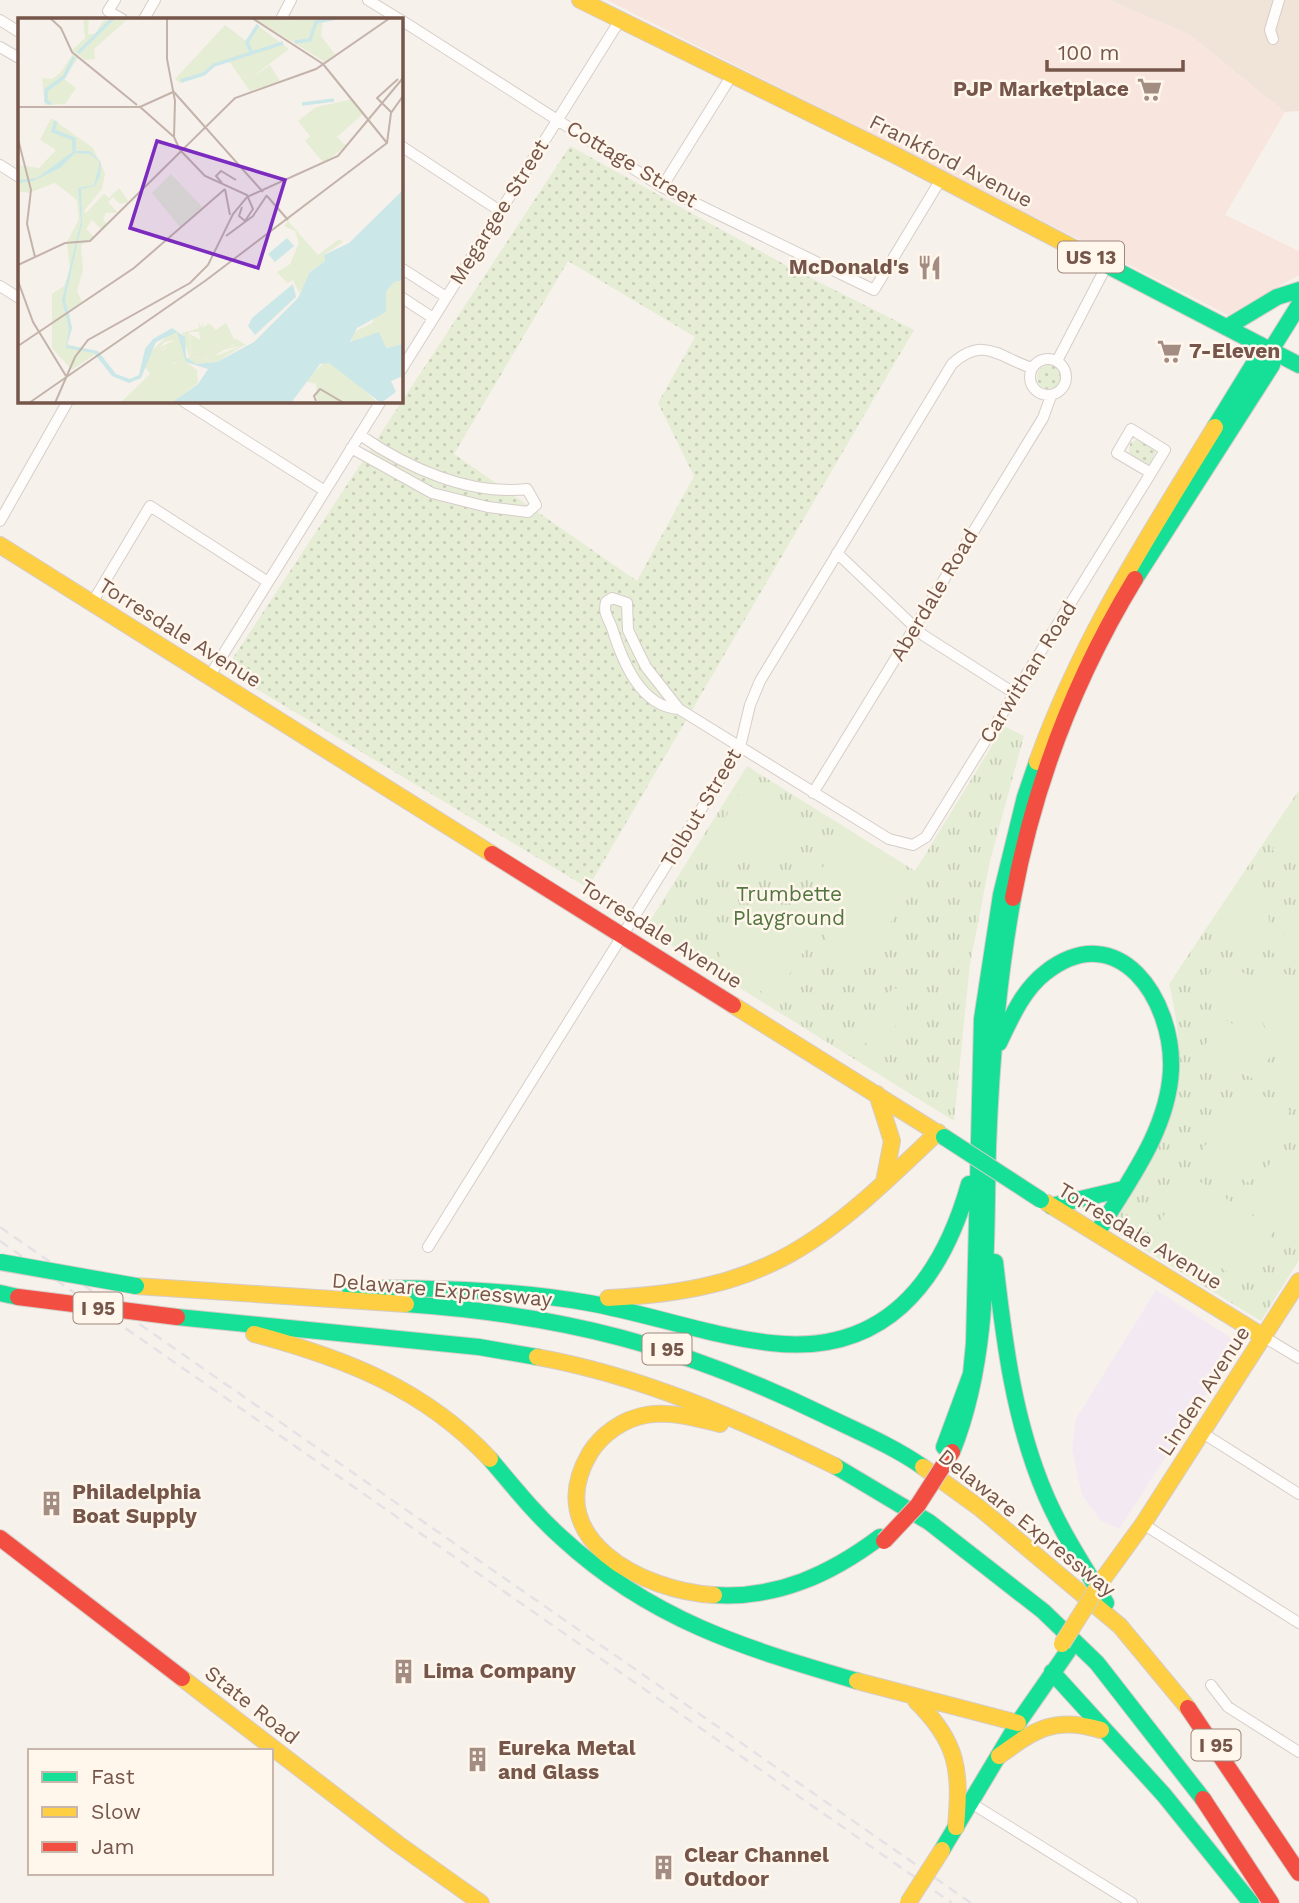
<svg xmlns="http://www.w3.org/2000/svg" width="1299" height="1903" font-family="'Work Sans',sans-serif">
	<defs>
		<pattern id="grass-dots" width="8" height="8" patternUnits="userSpaceOnUse" patternTransform="scale(1.75)"><rect width="8" height="8" fill="#e5edd5"/><path d="M2 2h.1M6 6h.1" fill="none" stroke="#c8cdb8" stroke-width="1.8" stroke-linecap="round"/></pattern>
		<pattern id="park-tufts" width="24" height="20" patternUnits="userSpaceOnUse" patternTransform="scale(1.75)"><rect width="24" height="20" fill="#e5edd5"/><path d="M3 7l-1-3M5 7V3M7 7l1-3M15 17l-1-3M17 17v-4M19 17l1-3" fill="none" stroke="#c8cdb8"/></pattern>
	</defs>
	<rect width="100%" height="100%" fill="#f7f1eb"/>
	<path fill="#f0e3d8" d="M1109 0H1299V111L1285 112 1190 35Z"/>
	<path fill="#f7e5de" d="M607 0H1109L1190 35 1285 112 1225 215 1299 251V275L1228 315Z"/>
	<path fill="#f3e9f3" d="M1156 1290 1239 1343 1119 1529 1101 1521 1082 1495 1072 1449 1076 1419Z"/>
	<path fill="url(#grass-dots)" fill-rule="evenodd" d="M570 146 789 267 914 330 588 888 225 670ZM568 261 695 337 658 403 694 476 637 581 454 454Z
		M1037 377a12 12 0 1 1 24 0a12 12 0 1 1-24 0Z
		M1138 439 1156 450 1151 464H1144L1129 454 1130 443Z"/>
	<path fill="url(#park-tufts)" d="M1004 726 1024 736 990 861 970 964 954 1121 645 929 747 766 915 871Z
		M1299 790V1260L1261 1321 1110 1229C1165 1141 1195 1091 1169 984Z"/>
	<path fill="#e5edd5" d="M747 786 808 822C791 864 743 876 708 847L742 789Z
		M1299 804V862L1272 850Z
		M847 841 910 887 911 894 859 966C806 941 799 874 847 841Z
		M1241 887C1271 896 1279 930 1255 951L1216 925Z
		M1299 911V969L1273 953Z
		M772 921 793 928 809 943 776 996 770 997 717 964C724 937 744 920 772 921Z
		M1216 959 1266 984 1280 970 1299 983 1298 1050C1277 1046 1264 1033 1260 1012L1256 1019 1201 991Z
		M893 987 912 998 880 1052 862 1041Z
		M1220 1017 1275 1047 1257 1081 1202 1051Z
		M1288 1053 1299 1060 1298 1101 1270 1086Z
		M1241 1083 1290 1111 1249 1183 1200 1155Z
		M1278 1155 1299 1168V1243L1291 1242 1273 1232 1241 1281 1157 1226 1190 1175 1267 1225C1255 1200 1255 1175 1278 1155Z"/>
	<g fill="none" stroke-linecap="round" stroke-linejoin="round">
		<defs>
			<path id="street" d="M115 0 108 11 122 19
				M368 0 399 19
				M144 19 155 0
				M281 19 291 0
				M0 20 19 32
				M401 20 662 187 874 290 941 179
				M1273 39 1270 30 1279 0
				M0 47 19 58
				M401 146 500 211
				M0 165 19 177
				M662 187 732 75
				M401 268 446 297
				M0 286 19 298
				M401 297 433 318
				M1030 377a18 18 0 1 1 36 0a18 18 0 1 1-36 0Z
				M1057 361 1107 265
				M401 370 620 20
				M183 401 325 491
				M351 448 432 493 488 507 528 512 536 505 527 489C469 496 406 467 360 435
				M0 521 68 401
				M837 553 923 635 1014 693
				M92 603 150 506 268 582
				M209 677 381 401
				M679 709 646 667 638 651 628 630 627 603 612 598 606 602C603 613 608 617 612 628 622 660 640 707 679 709L889 839 913 845 926 837 1151 473 1165 450 1131 429 1117 453 1151 473
				M813 793 1043 418 1051 396
				M428 1247 740 747 750 705 760 681 952 364C984 335 1000 358 1032 368
				M1264 1337 1299 1358
				M1201 1432 1299 1494
				M1143 1524 1299 1623
				M1211 1685 1228 1707 1299 1752
				M971 1803 1132 1903"/>
			<path id="fast" d="M1087 255 1299 365
				M1227 327 1277 297 1299 290
				M1271 350 1299 305
				M1135 579 1272 365 1271 350 1258 357 1215 427
				M999 1043C1011 1018 1023 990 1045 973 1119 915 1174 1001 1171 1070 1168 1131 1127 1183 1097 1233
				M1051 1206 1123 1189
				M995 1262C1004 1341 1014 1422 1046 1496 1062 1533 1085 1568 1106 1603
				M350 1288C430 1288 510 1289 589 1303 650 1314 709 1336 771 1343 884 1356 941 1283 969 1184
				M0 1293 18 1297
				M406 1304C564 1315 682 1346 824 1415 857 1431 893 1446 923 1467
				M177 1317 479 1347 537 1357
				M944 1447 971 1374 974 1343 982 1019 1001 895 1025 797 1037 762
				M952 1452C991 1355 985 1249 988 1147 991 1063 998 980 1013 898
				M490 1459C513 1486 535 1514 562 1538 651 1620 744 1648 857 1681
				M835 1466 929 1522 1043 1611 1097 1663 1203 1799
				M714 1595C777 1599 831 1574 880 1537
				M1052 1672 1164 1795 1251 1903
				M942 1850 1018 1723 1068 1651"/>
			<path id="slow" d="M580 0 897 156 1087 255
				M0 545 492 854
				M1037 762C1081 639 1147 538 1215 427
				M733 1005 944 1137
				M877 1094 892 1141 884 1182
				M1047 1203 1264 1337
				M136 1286 406 1304
				M608 1298C772 1291 825 1240 938 1132
				M254 1334C344 1358 425 1389 490 1459
				M537 1357C642 1376 739 1419 835 1466
				M923 1467 981 1509 1120 1626 1188 1708
				M1103 1579 1143 1524 1299 1281
				M714 1595C643 1591 539 1539 590 1453 602 1434 623 1419 646 1415 671 1411 696 1418 720 1424
				M182 1678 398 1844 481 1903
				M857 1681 1018 1723
				M916 1701C958 1742 961 1770 956 1827
				M999 1756C1036 1729 1054 1716 1101 1730"/>
			<path id="jam" d="M492 854 733 1005
				M1013 898C1034 785 1076 676 1135 579
				M0 1538 182 1678
				M1188 1708 1299 1873
				M1203 1799 1271 1903"/>
		</defs>
		<use href="#street" stroke="#d6cdc8" stroke-width="12"/>
		<use href="#fast" stroke="#d6ccc7" stroke-width="18"/>
		<use href="#slow" stroke="#d6ccc7" stroke-width="18"/>
		<use href="#jam" stroke="#d6ccc7" stroke-width="18"/>
		<use href="#street" stroke="#fefdfc" stroke-width="10"/>
		<use href="#fast" stroke="#16e098" stroke-width="16"/>
		<use href="#slow" stroke="#ffcf43" stroke-width="16"/>
		<use href="#jam" stroke="#f24e42" stroke-width="16"/>
		<path stroke="#e4e2e5" stroke-width="2.5" stroke-dasharray="10 7" stroke-linecap="butt" d="M0 1227 971 1903
			M0 1241 952 1903"/>
		<defs>
			<path id="fast-bridge" d="M944 1137 1041 1200
				M0 1262 136 1286"/>
			<path id="slow-bridge" d="M1062 1644 1103 1579
				M908 1903 942 1850"/>
			<path id="jam-bridge" d="M18 1297 177 1317
				M884 1541 918 1505 952 1452"/>
		</defs>
		<use href="#fast-bridge" stroke="#d6ccc7" stroke-width="18" stroke-linecap="butt"/>
		<use href="#slow-bridge" stroke="#d6ccc7" stroke-width="18" stroke-linecap="butt"/>
		<use href="#jam-bridge" stroke="#d6ccc7" stroke-width="18" stroke-linecap="butt"/>
		<use href="#fast-bridge" stroke="#16e098" stroke-width="16"/>
		<use href="#slow-bridge" stroke="#ffcf43" stroke-width="16"/>
		<use href="#jam-bridge" stroke="#f24e42" stroke-width="16"/>
	</g>
	<defs>
		<symbol id="supermarket-bare" viewBox="-9 -9 18 18"><path d="M-6-5.5h2.5l.6 2H6L4.5 2H-2.5L-4.4-4H-6ZM-1.5 3.2a1.3 1.3 0 1 0 .1 0ZM3 3.2a1.3 1.3 0 1 0 .1 0Z" fill="#a38c82" stroke="#fff6ec" stroke-width="2.5" paint-order="stroke"/></symbol>
		<symbol id="restaurant-bare" viewBox="-9 -9 18 18"><path d="M-5-6h1v4h1v-4h1v4h1v-4h1v5L-1.5 .5V6h-2V.5L-5-1ZM5-6V6H3V1.5H1.5Q1.5-4 5-6Z" fill="#a38c82" stroke="#fff6ec" stroke-width="2.5" paint-order="stroke"/></symbol>
		<symbol id="building-bare" viewBox="-9 -9 18 18"><path d="M-4-6H4V6H1V3H-1V6H-4ZM-2.5-4.3h1.7v1.8h-1.7ZM.8-4.3h1.7v1.8H.8ZM-2.5-1h1.7V.8h-1.7ZM.8-1h1.7V.8H.8Z" fill="#a38c82" stroke="#fff6ec" stroke-width="2.5" paint-order="stroke"/></symbol>
	</defs>
	<g fill-rule="evenodd">
		<use href="#supermarket-bare" x="1132" y="72" width="35" height="35"/>
		<use href="#restaurant-bare" x="912" y="250" width="35" height="35"/>
		<use href="#supermarket-bare" x="1152" y="334" width="35" height="35"/>
		<use href="#building-bare" x="34" y="1486" width="35" height="35"/>
		<use href="#building-bare" x="386" y="1654" width="35" height="35"/>
		<use href="#building-bare" x="460" y="1742" width="35" height="35"/>
		<use href="#building-bare" x="646" y="1850" width="35" height="35"/>
	</g>
	<g text-anchor="middle" stroke-width="5" stroke-linejoin="round" paint-order="stroke">
		<g fill="#fff6ec" stroke="#9f867b" stroke-width="2">
			<rect x="1058" y="241.5" width="66" height="31" rx="5"/>
			<rect x="73.5" y="1292.5" width="49" height="31" rx="5"/>
			<rect x="642.5" y="1333.5" width="49" height="31" rx="5"/>
			<rect x="1191.5" y="1729.5" width="49" height="31" rx="5"/>
		</g>
		<g font-size="19" font-weight="bold" fill="#76564a">
			<text x="1091" y="264">US 13</text>
			<text x="98" y="1315">I 95</text>
			<text x="667" y="1356">I 95</text>
			<text x="1216" y="1752">I 95</text>
		</g>
		<g font-size="21" font-weight="bold" fill="#76564a" stroke="#fff6ec" text-anchor="start">
			<text x="1129" y="96" text-anchor="end">PJP Marketplace</text>
			<text x="909" y="274" text-anchor="end">McDonald's</text>
			<text x="1189" y="358">7-Eleven</text>
			<text x="72" y="1499">Philadelphia<tspan x="72" dy="24">Boat Supply</tspan></text>
			<text x="423" y="1678">Lima Company</text>
			<text x="498" y="1755">Eureka Metal<tspan x="498" dy="24">and Glass</tspan></text>
			<text x="684" y="1862">Clear Channel<tspan x="684" dy="24">Outdoor</tspan></text>
		</g>
		<g font-size="21" fill="#76564a" stroke="#fff6ec">
			<text transform="translate(951 161) rotate(27)" y="7">Frankford Avenue</text>
			<text transform="translate(632 164) rotate(31)" y="7">Cottage Street</text>
			<text transform="translate(499 212) rotate(-58)" y="7">Megargee Street</text>
			<text transform="translate(934 595) rotate(-59)" y="7">Aberdale Road</text>
			<text transform="translate(180 633) rotate(32)" y="7">Torresdale Avenue</text>
			<text transform="translate(1028 672) rotate(-58)" y="7">Carwithan Road</text>
			<text transform="translate(701 808) rotate(-59)" y="7">Tolbut Street</text>
			<text transform="translate(661 934) rotate(32)" y="7">Torresdale Avenue</text>
			<text transform="translate(1140 1236) rotate(31)" y="7">Torresdale Avenue</text>
			<text transform="translate(442 1290) rotate(5)" y="7">Delaware Expressway</text>
			<text transform="translate(1204 1391) rotate(-57)" y="7">Linden Avenue</text>
			<text transform="translate(1027 1523) rotate(39)" y="7">Delaware Expressway</text>
			<text transform="translate(252 1705) rotate(38)" y="7">State Road</text>
		</g>
		<g font-size="21" fill="#53763f" stroke="#fff6ec">
			<text x="789" y="901">Trumbette<tspan x="789" dy="24">Playground</tspan></text>
		</g>
	</g>
	<g transform="translate(18 18)">
		<rect width="385" height="385" fill="#f7f1eb"/>
		<path d="M236 0H305L303 18 317 36 307 44ZM207 7 228 23 239 7 271 31 237 57 222 59 211 43 195 47 184 58 162 65 157 61ZM153 156 184 189 162 209 134 175ZM180 303 184 311 191 305 198 312 208 305 218 325 195 338 173 340 172 316 184 323Z" fill="#e5edd5"/>
		<path d="M65 0H71L70 16H77L85 3 111 0 76 31 77 41 67 42 54 32 67 20ZM55 36 60 40 46 61 58 70 47 86 27 87 24 60 34 61 42 55ZM184 303 188 318 200 314 183 324 181 314H171L173 340 195 338 204 331 215 328 217 320 228 327 204 332 195 340 172 342 164 315 182 310 184 316ZM307 344 320 348 360 385 299 383 298 366 286 363Z" fill="#e5edd5"/>
		<path d="M163 319 166 325 159 344 149 346 141 338 150 328 139 335V331ZM226 327 199 344 178 346 173 344 169 340 190 341Z" fill="#e5edd5"/>
		<path d="M101 170 111 184 102 186 95 179 90 184 100 195H88L85 201 89 206 83 211 68 195 86 176 91 180Z" fill="#e5edd5"/>
		<path d="M252 47 262 63 232 73 222 59 239 56ZM335 81 346 95 319 119 328 128 306 145 287 123 292 118 280 103 298 89ZM33 100 75 130 87 155 84 171 66 193 74 202 68 211 76 219 63 227 65 252 59 273 64 284 51 293 54 311 49 326 80 334 54 352 34 330V276L46 268 52 252 49 224 61 201 59 182 37 165 11 175 0 173V147L21 150 38 132 22 122ZM270 203 300 237 321 221 325 224 306 237 307 244 292 253 294 258 281 275 275 262 269 265 259 254 272 246 281 225 277 213 266 208ZM385 262V326L368 330 359 316 333 327 334 315 354 305 368 274 376 264ZM152 315 159 314 163 321 146 324 139 334 151 330 142 340 157 346 161 325H166L168 344 179 352 180 365 153 385H102L132 356 127 349 129 338Z" fill="#e5edd5"/>
		<path d="M135 361 141 371 123 383 116 374Z" fill="#e5edd5"/>
		<path d="M56 133H72L83 144 82 158 77 168 63 171 64 205 47 281 54 310 49 327 80 333 98 356 112 361 121 357 127 331 135 321 154 310 167 319 168 339 178 346 199 344 236 324 280 280 292 254 307 243 306 237 331 225 385 172V262L376 264 368 274V294L339 310 332 324 361 314 368 330 385 326V358L373 363 378 374 363 385 311 345 302 346 273 385H153L180 366 190 351 168 344 159 314 138 324 123 360 111 365 94 358 76 335 48 330 51 310 44 282 63 203 60 170 76 167 82 144 72 136 57 135 42 150 15 163 1 165 0 162 19 160ZM269 220 276 228 257 244 250 236ZM275 266 278 279 237 317 230 308 234 300Z" fill="#cce7e8"/>
		<path fill="none" stroke="#cce7e8" stroke-width="3.5" d="M277 24 292 22 298 4 318 0M233 34 229 24 240 7M60 35 95 0M163 63 186 56 196 47 265 25M33 86 28 83V72L46 59 56 39M284 86 316 82M38 103 35 113 56 121V133"/>
		<path fill="none" stroke="#c3b3ab" stroke-width="2" d="M32 0 43 10 54 34 119 87M149 0V41L157 83 156 119 162 132M234 0 305 46M305 46 369 125M155 73 245 174M121 88 156 119M0 89H122L155 74M373 94 359 80 380 61M0 121 13 172 9 206 17 239M162 132 187 158 229 177 235 191 227 203 221 198 224 189M204 165 198 158 203 153 218 162M207 171 212 197M249 178 270 202M208 218 235 198 249 177M0 247 47 225 72 223 217 80 298 51 372 0M0 263 15 304 48 358M0 328 116 250 207 171M298 383 296 378 302 371 326 385M11 385 187 263 369 125 373 95 385 78M37 385 57 339 70 322 172 265 190 247 215 196 229 179 320 138 385 60"/>
		<path fill="#7b2cbf" fill-opacity="0.15" stroke="#7b2cbf" stroke-width="3.5" d="M139 123 267 162 240 250 112 210Z"/>
		<rect width="385" height="385" fill="none" stroke="#76564a" stroke-width="3.5"/>
	</g>
	<rect x="28" y="1749" width="245" height="126" fill="#fff6ec" stroke="#c8b6ab" stroke-width="2"/>
	<rect x="42" y="1772" width="35" height="10" fill="#16e098" stroke="#c8b6ab" stroke-width="2"/>
	<text x="91" y="1784" font-size="21" fill="#76564a">Fast</text>
	<rect x="42" y="1807" width="35" height="10" fill="#ffcf43" stroke="#c8b6ab" stroke-width="2"/>
	<text x="91" y="1819" font-size="21" fill="#76564a">Slow</text>
	<rect x="42" y="1842" width="35" height="10" fill="#f24e42" stroke="#c8b6ab" stroke-width="2"/>
	<text x="91" y="1854" font-size="21" fill="#76564a">Jam</text>
	<path d="M1047 60v10h136v-10" fill="none" stroke="#76564a" stroke-width="3.5"/>
	<text x="1058" y="60" font-size="21" fill="#76564a" stroke="#fff6ec" stroke-width="5" paint-order="stroke">100 m</text>
</svg>
